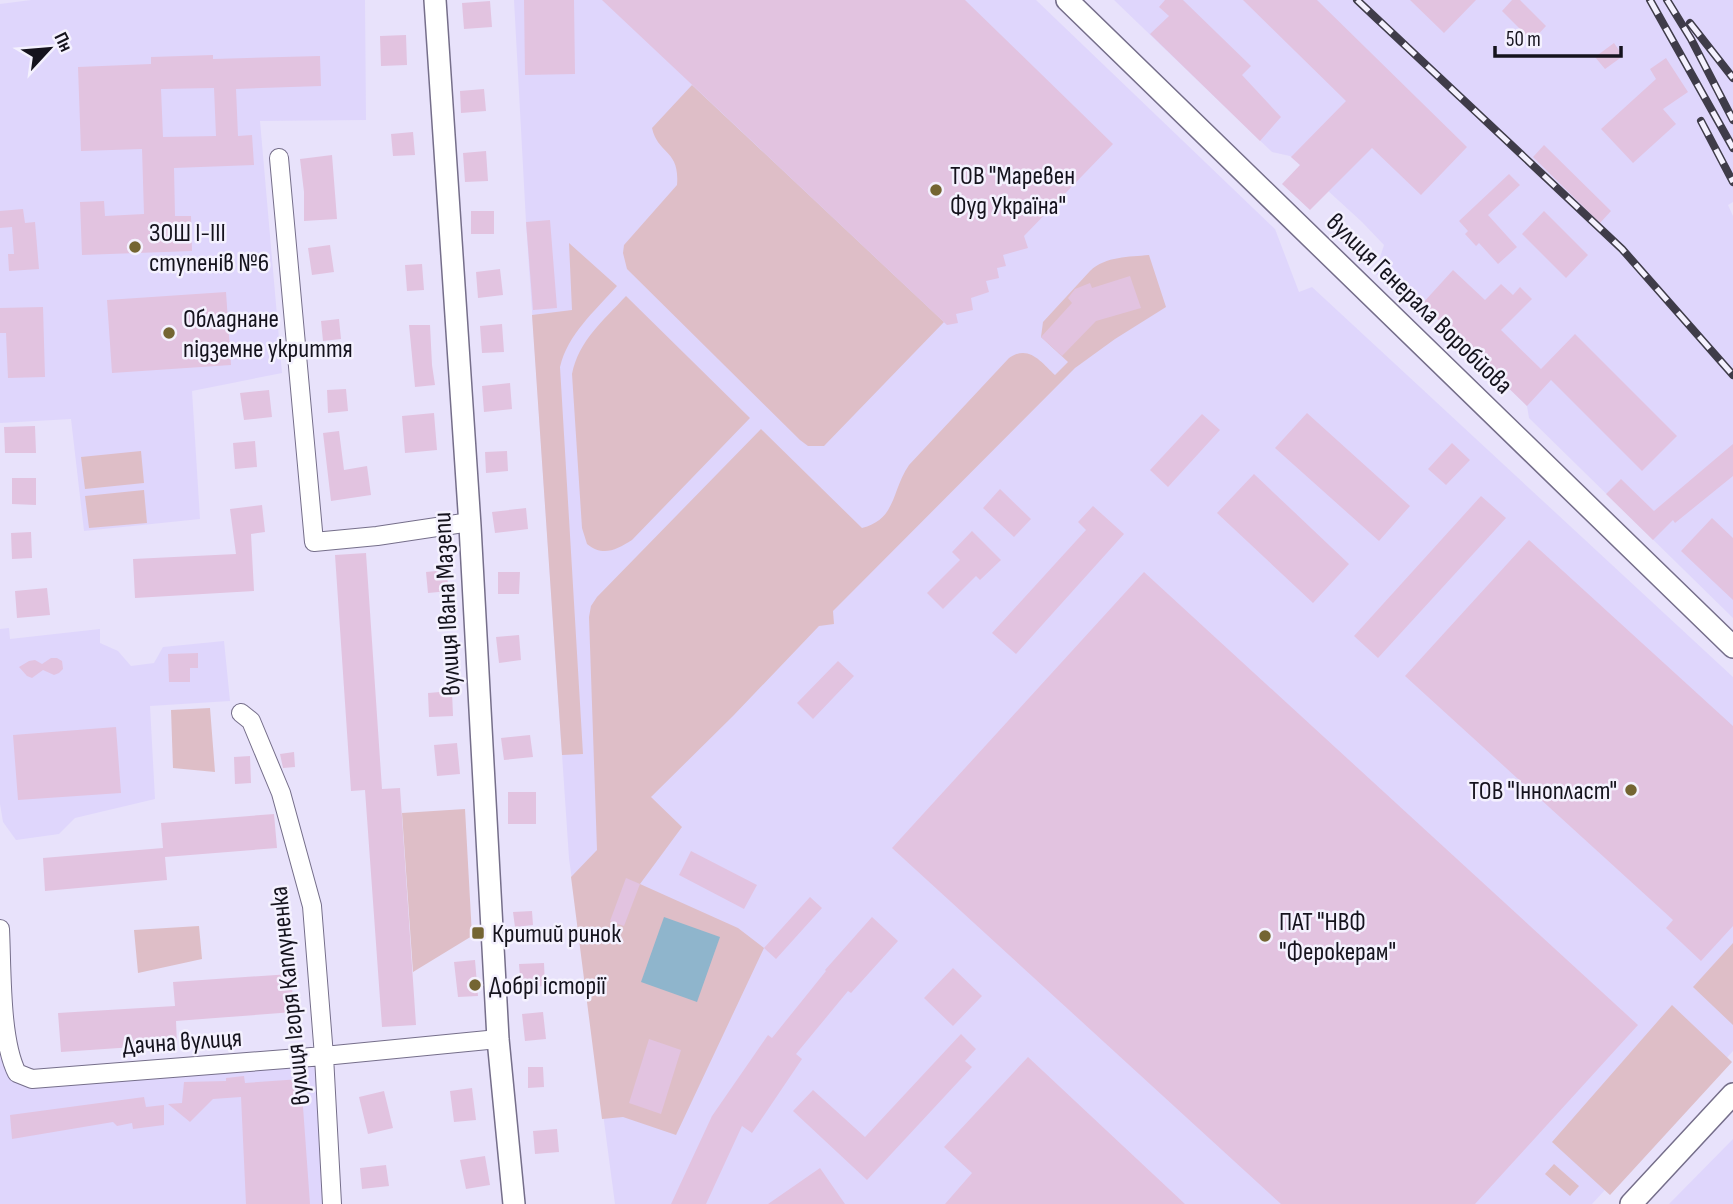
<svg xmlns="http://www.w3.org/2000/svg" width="1733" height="1204" font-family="'Sofia Sans Condensed',sans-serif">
	<rect width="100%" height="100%" fill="#e8e2fb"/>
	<path fill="#dfd6fc" d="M31 0H365L366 120 260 121 282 373 192 391 200 519 84 531 71 419 0 423V4Z
		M514 0H1036L1275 229 1299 292 1312 287 1733 677V1051L1592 1204H615L569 858 526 222Z
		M1114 0H1733V202L1728 205 1733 216V618L1529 418 1527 406 1422 304 1409 306 1375 273 1384 245 1362 222 1290 156 1272 152Z
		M9 628 10 639 100 629V643L118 651 131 666 154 663 163 647 224 641 230 701 150 706 155 799 75 818 59 834 16 840 3 822 0 804V629Z
		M0 1040 17 1073 324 1056 332 1204H0Z
		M1733 1139V1204H1669Z"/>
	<path fill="#debec7" d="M692 85 944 322 824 446H808L800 440 627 269 623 253 624 245 677 185C680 149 658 155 652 128Z
		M569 243 617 286C594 312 568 334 560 367L583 754 562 755 532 315 572 310Z
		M1149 255 1166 307 1115 339 1075 368 833 611 834 624 819 626 733 716 651 797 682 827 640 884 738 928 764 948 676 1135 623 1117 602 1119 571 877 597 850 589 617 591 606 597 597 761 429 862 528C897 519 891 491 909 465L1009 358C1029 344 1041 362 1055 375L1068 362 1041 337 1043 322 1090 271C1106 256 1129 257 1149 255Z
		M626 296 750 418 632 540C616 550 603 557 587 544L582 528 572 374C579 340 603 321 626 296Z
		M141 451 144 483 85 489 81 457Z
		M144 490 147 523 89 528 85 496Z
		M210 708 215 772 173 768 171 710Z
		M465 809 472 936 413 972 402 813Z
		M199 926 202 959 138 973 134 930Z
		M1733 943V1025L1693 987Z
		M1672 1005 1732 1062 1610 1195 1552 1142Z
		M1554 1164 1579 1186 1570 1196 1545 1174Z"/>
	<path fill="#8fb5cc" d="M664 917 720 937 697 1002 641 982Z"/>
	<path fill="#e2c3e0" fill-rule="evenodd" d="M524 0H574L575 74 525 75Z
		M602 0H965L1113 144 1024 236 1028 248 1003 255 1006 266 997 268 999 278 986 281 989 292 971 298 973 310 956 314 958 323 947 325Z
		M1165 0H1183L1251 66 1242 75 1281 117 1260 141 1150 34 1169 16 1159 7Z
		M1243 0H1317L1467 147 1421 195 1372 148 1310 210 1282 184 1300 165 1291 157 1346 101Z
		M1410 0H1476L1444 33Z
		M1512 0H1520L1546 26 1532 41 1502 11Z
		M490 1 492 27 464 29 462 3Z
		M406 35 407 65 381 66 380 36Z
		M1614 43 1623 56 1605 69 1595 57Z
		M213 55V59L320 56 321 86 236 89 238 136 252 135 254 165 174 168 175 216H191L192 251 82 255 80 202 104 201 105 216 144 214 142 149 81 151 78 67 151 64V57ZM214 88 216 136 163 137 161 89Z
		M1666 58 1688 92 1663 109 1676 124 1633 163 1601 129 1656 79 1650 69Z
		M484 89 486 111 461 113 460 91Z
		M413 132 415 155 393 156 391 134Z
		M1544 145 1611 211 1600 223 1533 157Z
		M486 151 488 181 465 182 463 153Z
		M332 155 337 219 304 221V192L300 159Z
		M1509 174 1520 185 1488 215 1517 247 1498 264 1479 243 1476 246 1465 234 1468 231 1459 221Z
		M23 209 25 223 35 222 39 269 9 271 8 254H14L12 227 0 228V211Z
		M471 211H494V234H471Z
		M1544 211 1588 255 1566 278 1522 234Z
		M550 220 557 308 533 310 526 222Z
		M330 245 334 272 312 275 308 248Z
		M422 264 424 290 407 291 405 265Z
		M500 269 503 295 478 298 476 272Z
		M1453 270 1485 300 1501 284 1513 295 1520 287 1532 299 1501 330 1541 369 1575 334 1677 436 1642 471 1551 380 1527 406 1422 304Z
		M1130 276 1141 308 1096 321 1062 356 1041 337 1072 303 1068 298 1075 289 1090 283 1092 288Z
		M226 292 231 365 112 373 107 300Z
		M43 307 45 377 8 378 6 333H0V308Z
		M339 319 341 339 323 341 321 321Z
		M502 324 504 352 482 353 480 326Z
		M409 325H430L432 365 435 385 415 387Z
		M510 383 512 409 484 412 482 386Z
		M346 389 348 411 328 413 327 390Z
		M269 390 272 417 244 420 240 393Z
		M434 413 437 450 405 453 402 416Z
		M1307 413 1410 506 1379 541 1275 448Z
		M1202 414 1220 430 1168 487 1150 470Z
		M35 426 36 453H5L4 427Z
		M339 431 344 470 367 466 371 495 331 501 323 433Z
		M255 441 257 467 235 469 233 443Z
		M1452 443 1470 460 1446 485 1428 469Z
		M1733 444V476L1675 523 1673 520 1653 540 1606 494 1621 479 1654 511Z
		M507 451 508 471 486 473 485 452Z
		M1254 474 1349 564 1313 603 1217 513Z
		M12 478H36V505L12 504Z
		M1000 489 1031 519 1014 537 983 508Z
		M1481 496 1506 518 1378 658 1354 636Z
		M262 505 265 532 251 534 254 591 135 598 133 559 236 554 230 509Z
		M1093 506 1124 534 1016 654 992 633 1086 530 1078 522Z
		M526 508 528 529 495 533 492 512Z
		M1712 518 1733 538V600L1681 551Z
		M972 531 1001 560 980 580 976 576 943 609 927 593 960 560 952 552Z
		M31 532 32 558 12 559 11 533Z
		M1529 540 1733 726V926L1701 961 1666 928 1673 920 1405 676Z
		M366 553 382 789 400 788 416 1025 382 1027 365 790 351 791 335 555Z
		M446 570 449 591 428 593 426 572Z
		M498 572H520L519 594H498Z
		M1144 572 1638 1025 1475 1204H1281L892 848Z
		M47 588 50 615 17 618 15 591Z
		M519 635 521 660 499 663 496 637Z
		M198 653V668H190V682H169L168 654Z
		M51 658H57L62 661 63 669 59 673 54 675 43 670 32 678 27 676 19 667 29 661 35 660 42 664Z
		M838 661 854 676 813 719 797 703Z
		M452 691 453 716 429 717 428 693Z
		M116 727 121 793 18 800 13 735Z
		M530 735 533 757 504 760 501 738Z
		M457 743 460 774 437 776 434 745Z
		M294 752 295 767 283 768 280 754Z
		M250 756 251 783 235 784 234 757Z
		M508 792H536V824H508Z
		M274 814 277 848 165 857 167 880 45 891 43 858 163 848 161 823Z
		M691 851 757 885 744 909 679 875Z
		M626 878 640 884 624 926 610 921Z
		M810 897 822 908 776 959 764 948Z
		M532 911 533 925 515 927 513 912Z
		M872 917 898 941 851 993 848 991 796 1054 802 1059 752 1133 742 1126 706 1204H671L712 1116 768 1035 772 1038 826 971 825 970Z
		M475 960 478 996 458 997 454 962Z
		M544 963 545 986 521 988 519 964Z
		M953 968 982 996 953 1026 924 998Z
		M291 974 294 1012 176 1021 177 1044 61 1052 58 1013 175 1006 173 982Z
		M543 1012 546 1039 525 1041 522 1014Z
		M961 1034 976 1049 965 1061 972 1067 867 1180 793 1111 813 1090 865 1137Z
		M649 1039 681 1050 661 1114 629 1103Z
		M1028 1057 1185 1204H945L972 1173 944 1147Z
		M528 1067H543L544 1087 528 1088Z
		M244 1076 245 1083 301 1079 310 1204H246L241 1097 213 1099 190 1122 168 1104 182 1103 184 1082 226 1081V1078Z
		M472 1088 476 1120 454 1122 450 1091Z
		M384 1091 393 1128 368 1134 359 1097Z
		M144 1097 146 1107 164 1105V1125L133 1129 132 1123 117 1126 113 1122 12 1139 10 1115Z
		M557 1129 559 1152 535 1154 533 1131Z
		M485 1156 490 1185 466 1189 460 1160Z
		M386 1165 389 1186 362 1189 360 1168Z
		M820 1168 845 1204H768Z"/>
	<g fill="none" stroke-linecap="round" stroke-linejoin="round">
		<defs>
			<path id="minor" d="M279 158 314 542 377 536 470 522
				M241 713 251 721 281 793 312 906 324 1056 332 1204
				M0 929C2 969 0 1040 17 1073L32 1079 324 1056 498 1039"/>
			<path id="tertiary" d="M435 0 470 526 498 1039 514 1204
				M1067 0 1733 647
				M1631 1204 1733 1094"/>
		</defs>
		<use href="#minor" stroke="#756e8a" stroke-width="20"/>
		<use href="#tertiary" stroke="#756e8a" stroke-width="24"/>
		<use href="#minor" stroke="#fff" stroke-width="18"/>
		<use href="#tertiary" stroke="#fff" stroke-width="21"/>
		<defs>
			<path id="rail" d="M1357 0 1622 249 1733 375
				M1650 0 1733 148
				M1667 0 1691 39 1733 120
				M1690 23 1733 78
				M1701 121 1733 182"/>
		</defs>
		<use href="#rail" stroke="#3f3c49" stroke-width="8"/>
		<use href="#rail" stroke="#f4f1fe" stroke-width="5" stroke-dasharray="16" stroke-linecap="butt"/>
	</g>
	<g fill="#746532" stroke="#f4f1fe" stroke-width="2.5">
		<circle cx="936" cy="190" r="7"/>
		<circle cx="135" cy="247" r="7"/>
		<circle cx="169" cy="333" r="7"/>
		<circle cx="1631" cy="790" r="7"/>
		<rect x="471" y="926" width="14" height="14" rx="3.5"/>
		<circle cx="1265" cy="936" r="7"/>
		<circle cx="475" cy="985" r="7"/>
	</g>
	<g text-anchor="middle" stroke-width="5" stroke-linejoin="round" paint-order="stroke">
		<g font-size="26" fill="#15131d" stroke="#f4f1fe" text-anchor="start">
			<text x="950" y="184">ТОВ "Маревен<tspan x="950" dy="30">Фуд Україна"</tspan></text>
			<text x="149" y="241">ЗОШ І-ІІІ<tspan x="149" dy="30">ступенів №6</tspan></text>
			<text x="183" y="327">Обладнане<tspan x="183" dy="30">підземне укриття</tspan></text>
			<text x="1617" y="799" text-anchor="end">ТОВ "Іннопласт"</text>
			<text x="1279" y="930">ПАТ "НВФ<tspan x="1279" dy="30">"Ферокерам"</tspan></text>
			<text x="492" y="942">Критий ринок</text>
			<text x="489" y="994">Добрі історії</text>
		</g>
		<g font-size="26" fill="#15131d" stroke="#f4f1fe">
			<text transform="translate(1420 303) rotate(44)" y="9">вулиця Генерала Воробйова</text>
			<text transform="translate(446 604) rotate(-93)" y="9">вулиця Івана Мазепи</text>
			<text transform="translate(289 996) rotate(-96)" y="9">вулиця Ігоря Каплуненка</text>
			<text transform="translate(182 1041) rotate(-4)" y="9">Дачна вулиця</text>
		</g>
	</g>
	<g transform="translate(49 49) rotate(64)" stroke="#f4f1fe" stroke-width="5" paint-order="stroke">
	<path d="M0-5L12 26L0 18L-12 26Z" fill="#15131d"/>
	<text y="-10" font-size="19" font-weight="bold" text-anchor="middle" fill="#15131d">Пн</text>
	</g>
	<path d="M1495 46v10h126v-10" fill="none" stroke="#15131d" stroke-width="3.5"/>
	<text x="1506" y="46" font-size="21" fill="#15131d" stroke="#f4f1fe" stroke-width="5" paint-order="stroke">50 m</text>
</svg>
